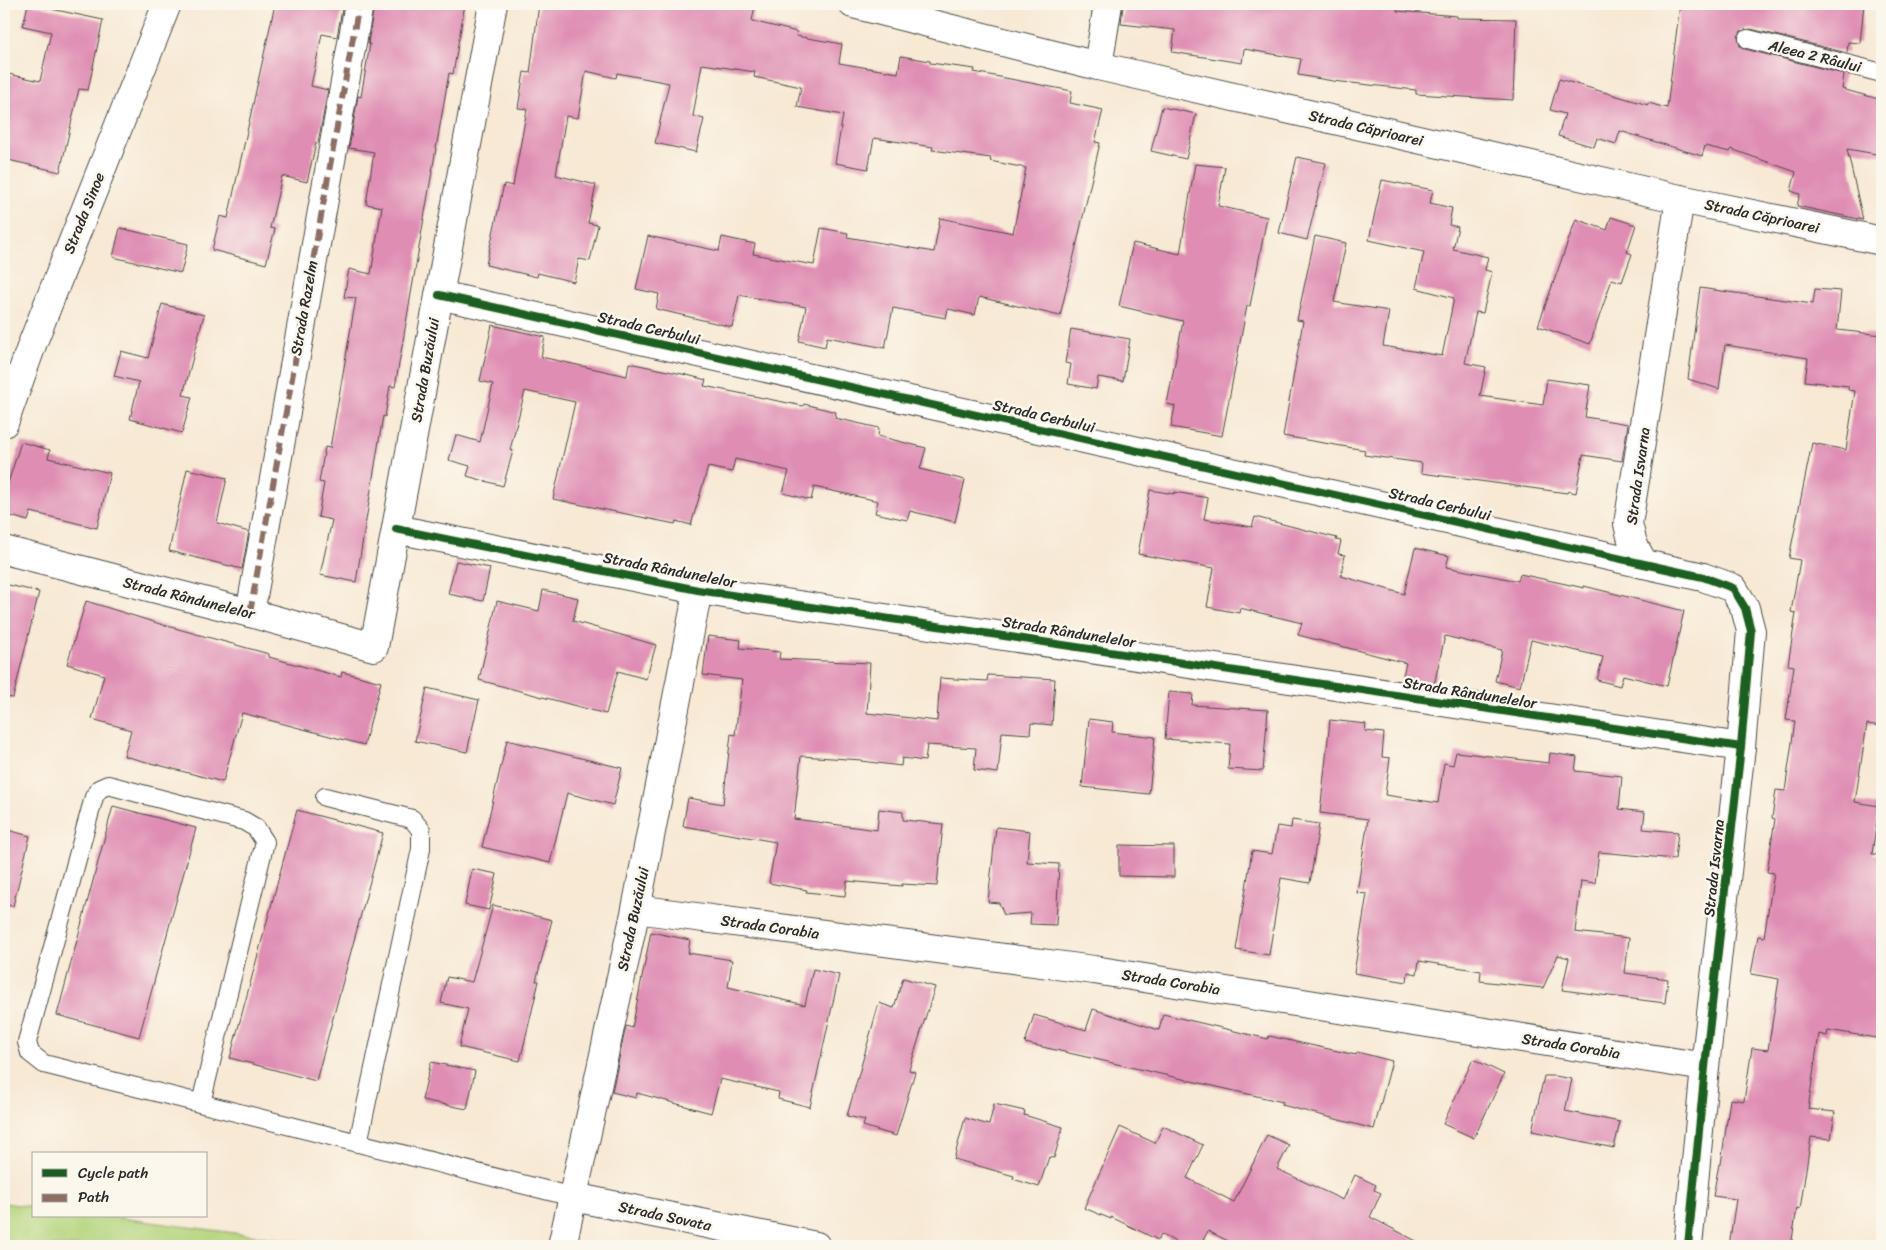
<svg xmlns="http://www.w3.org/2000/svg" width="1886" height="1250" viewBox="0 0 1886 1250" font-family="Sriracha,sans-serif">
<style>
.green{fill:#b4d47c;stroke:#708054}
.building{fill:#df8db3}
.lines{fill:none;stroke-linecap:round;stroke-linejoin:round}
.service-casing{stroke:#4a4844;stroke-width:20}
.minor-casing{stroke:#4a4844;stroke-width:30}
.tertiary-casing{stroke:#4a4844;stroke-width:30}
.service{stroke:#fff;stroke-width:18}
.minor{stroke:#fff;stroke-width:28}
.tertiary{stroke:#fff;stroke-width:28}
.quiet{stroke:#8d6e63;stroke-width:6;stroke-dasharray:12 6;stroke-linecap:butt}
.cycleway-casing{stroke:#fbf7ec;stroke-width:11}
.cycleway{stroke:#1b5e20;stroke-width:8}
.labels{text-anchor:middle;stroke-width:5;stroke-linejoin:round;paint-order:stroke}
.street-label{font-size:15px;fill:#2b2b2b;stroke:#fbf7ec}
</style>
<rect width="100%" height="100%" fill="#fbf7ec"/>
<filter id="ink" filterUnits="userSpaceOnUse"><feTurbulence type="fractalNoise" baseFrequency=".02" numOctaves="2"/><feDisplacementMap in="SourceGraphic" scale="10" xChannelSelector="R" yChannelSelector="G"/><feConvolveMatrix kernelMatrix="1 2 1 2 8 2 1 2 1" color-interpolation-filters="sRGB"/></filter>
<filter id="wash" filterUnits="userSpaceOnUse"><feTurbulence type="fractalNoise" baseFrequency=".0096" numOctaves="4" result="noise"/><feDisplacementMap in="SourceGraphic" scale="20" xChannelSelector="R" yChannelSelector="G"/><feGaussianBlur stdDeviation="1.12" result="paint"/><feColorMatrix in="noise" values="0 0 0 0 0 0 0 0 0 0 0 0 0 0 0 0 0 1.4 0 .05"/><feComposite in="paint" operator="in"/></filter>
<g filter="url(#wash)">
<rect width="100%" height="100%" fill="#f7e9d4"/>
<path class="green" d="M4 1203 34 1207V1216H105L334 1246H4Z"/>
<g id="blocks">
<g class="building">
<path d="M28 4 103 20 88 90 79 89 60 172 4 159V73L40 81 51 32 23 26Z"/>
<path d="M275 4H343L337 37 322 34 311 86 328 90 318 143H316L307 182 282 176 270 228 275 229 266 264 212 250 220 216 228 218Z"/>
<path d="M374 4H465L453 74 449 73 395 387 390 386 385 417 383 416 356 582 320 575 332 520 318 517 324 483 319 482 325 447 330 448 356 298 344 297 349 269 371 274 382 207 366 204 374 152 349 148 358 96 361 97 370 44H368Z"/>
<path d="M539 4H739L755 6 752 21 797 32 796 36 842 44 839 63 898 73 901 56 930 61V63L975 69 974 72 1072 91 1070 103 1103 110 1095 142 1100 143 1060 316 979 297 975 315 948 309 946 318 893 308 885 348 827 337 825 347 799 341 806 307 739 295 732 327 656 309 659 294 636 289 648 236 719 251 722 237 755 244 753 254 814 265 821 228 848 233 847 237 934 252 940 218 1013 233 1026 168 990 161 991 158 932 150 933 147 874 138 868 169 835 163 843 115 797 107 801 87 754 77 755 72 702 64 693 116 704 119 696 152 655 143 669 83 617 73 616 78 586 71 578 118 566 116 556 175 596 185 588 223 598 225 590 261 579 259 574 282 538 273 537 277 486 265 504 184 513 186 527 109 518 108 524 72 530 73Z"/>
<path d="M1123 4H1397V11L1457 16V18L1516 19 1513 100 1416 94V90L1333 81 1298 75 1301 59 1244 49 1242 63 1172 52 1175 30 1121 24Z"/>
<path d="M1680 4H1864L1860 43 1848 42 1847 53 1751 29 1741 31 1738 37 1740 46 1745 49 1844 74 1842 89 1882 100V155L1847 149 1863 220 1797 206 1800 194 1791 191 1796 172 1731 149 1730 152 1705 146 1702 156 1620 131 1616 144 1597 138 1594 147 1558 136 1565 114 1550 110 1559 79 1648 105V103L1667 108Z"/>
<path d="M1162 107 1196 114 1186 159 1151 151Z"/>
<path d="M1297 157 1326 163 1307 240 1279 233Z"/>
<path d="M1195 164 1225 167 1218 206 1267 217 1250 306H1247L1222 436 1171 427 1175 406 1167 404 1183 321 1119 306 1133 243 1180 254Z"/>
<path d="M1382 180 1433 190 1430 203 1452 208 1449 225 1458 227 1453 249 1488 257 1485 270 1492 272 1483 313 1476 312 1465 363 1486 367 1480 396 1543 405 1547 379 1590 385 1585 417 1628 424 1622 461 1583 455 1576 493 1568 491 1567 493 1421 473 1422 463 1364 455 1365 450 1283 436 1303 321 1297 320 1315 236 1346 243 1334 302 1389 311 1383 346 1442 356 1454 298 1416 288 1424 252 1369 240Z"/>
<path d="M1611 217 1636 225 1627 252 1632 254 1622 282 1612 279 1590 344 1538 326 1576 219 1607 230Z"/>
<path d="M120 228 188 244 181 273 113 257Z"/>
<path d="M1700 288 1813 304 1815 289 1841 291 1837 330 1882 335V726L1867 724 1855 802 1879 806 1872 854 1882 855V1039L1828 1030 1827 1036 1819 1034 1808 1109 1835 1112 1831 1139 1811 1137 1800 1209 1797 1208 1791 1246H1729L1736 1199 1713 1196 1719 1164H1721L1730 1099 1744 1101 1752 1048 1768 1050 1779 979 1751 974 1758 936 1764 937 1774 873 1767 872 1775 819 1772 818 1776 790 1785 791 1795 721 1786 720 1794 666 1788 665 1796 613 1791 612 1800 560 1789 558 1812 443 1846 450 1855 391 1848 390V386L1805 381 1808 358 1725 345 1719 389 1688 379Z"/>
<path d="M162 304 204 315 183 395 192 397 182 433 130 419 139 382 114 376 121 351 148 358Z"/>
<path d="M492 325 545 337 541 357 627 376 629 363 687 375 706 380 704 386 803 406 804 404 836 412 835 418 879 428 878 436 926 448 920 469 965 480 955 522 910 511 907 520 875 513 878 501 814 487 811 500 783 493 789 471 735 459 732 472 708 467 691 525 676 521 675 524 553 499 575 402 525 391 510 450 513 451 503 486 467 476 470 466 449 460 456 435 480 442 493 384 480 381Z"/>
<path d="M1071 329 1130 339 1123 381 1098 377 1096 389 1068 384 1071 364 1065 363Z"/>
<path d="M21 442 50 450 48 458 110 473 97 528 31 512 28 521 4 514V496Z"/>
<path d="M187 469 227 478 217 523 249 532 242 569 169 551Z"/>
<path d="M1150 490 1174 494 1175 492 1208 498 1204 519 1252 527 1255 517 1337 538 1336 540 1341 541 1338 554 1345 555 1341 576 1404 594 1415 548 1449 556 1446 567 1518 581 1520 574 1584 588V586L1684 611 1667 686 1623 675 1620 686 1597 680 1603 657 1531 640 1520 687 1495 681 1502 650 1445 636 1434 685 1429 684 1402 679 1406 663 1298 635 1302 623 1240 608 1239 613 1207 607 1214 568 1138 554Z"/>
<path d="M456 561 490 568 483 601 448 594Z"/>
<path d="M4 584 39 592 13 698 4 697Z"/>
<path d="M543 590 578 598 573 621 656 645 646 679 618 671 606 714 479 680 497 601 539 611Z"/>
<path d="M86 601 160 624 269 654V657L341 677 342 672 381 682 364 745 242 713 223 782 124 756 131 730 92 719 104 675 67 664Z"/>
<path d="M708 636 741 640 740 648 780 652 779 659 870 663 867 713 937 721 940 678 987 681 988 675 1055 679 1052 725 1031 723 1030 734 1002 732 998 773 974 770 976 748 927 745 925 761 902 758 901 766 861 761 862 760 801 756 794 819 877 830 879 809 903 812V820L943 824 937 886 902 884V886L847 881 845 896 806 892 807 890 769 883 776 842 683 826 688 798 723 804 731 734 735 735 742 680 703 675Z"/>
<path d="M427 688 479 700 467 752 415 741Z"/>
<path d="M1169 692 1193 694 1192 705 1268 710 1263 771 1228 769 1230 744 1165 739Z"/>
<path d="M1089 719 1113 722 1112 732 1155 737 1149 794 1082 787Z"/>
<path d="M1330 720 1366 724 1365 731 1384 733 1382 757 1390 758 1385 795 1438 803 1444 763 1453 765 1456 752 1549 763 1550 753 1577 757 1575 771 1622 776 1619 809 1645 812 1643 829 1678 832 1675 859 1599 852 1595 883 1581 881 1575 932 1629 938 1625 973 1668 979 1665 1003 1562 990 1569 958 1558 955 1543 988 1480 981 1481 971 1419 961 1417 974 1408 972 1407 982 1354 973 1367 894 1357 893 1368 819 1320 813Z"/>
<path d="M507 740 622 768 613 805 567 793 550 863 482 847Z"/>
<path d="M113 806 196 828 139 1037 57 1015Z"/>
<path d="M297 810 383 833 316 1081 230 1058Z"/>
<path d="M1292 820 1319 824 1310 883 1281 878 1269 955 1236 950 1252 851 1272 854 1277 826 1291 828Z"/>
<path d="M996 827 1030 831 1027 862 1059 864 1056 925 1030 924 1031 913 1004 915 999 903 988 902Z"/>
<path d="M4 829 30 836 13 906 4 905Z"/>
<path d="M1119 845 1174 846V877L1119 876Z"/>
<path d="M472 869 497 874 489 910 465 905Z"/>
<path d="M493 905 552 920 536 981H539L520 1061 459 1047 468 1009 441 1003 447 977 472 982Z"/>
<path d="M651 932 690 940 688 953 732 960 728 987 805 1005 813 969 839 975 810 1107 778 1099 779 1092 720 1079 711 1113 637 1093 636 1098 612 1092 626 1026 632 1028Z"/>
<path d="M903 978 935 987 909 1070 915 1072 896 1136 863 1126 865 1120 847 1116 879 1003 894 1008Z"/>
<path d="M1093 1009 1159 1030 1163 1014 1268 1039 1269 1036 1356 1055 1357 1052 1392 1061 1374 1129 1282 1105 1283 1102 1025 1043 1034 1015 1086 1030Z"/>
<path d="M1473 1059 1504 1074 1474 1138 1443 1124Z"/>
<path d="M431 1062 475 1071 467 1109 422 1100Z"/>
<path d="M1544 1076H1555L1572 1079 1565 1111 1620 1122 1614 1148 1532 1131Z"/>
<path d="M994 1104 1025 1111 1024 1115 1063 1127 1054 1158 1049 1157 1039 1187 1013 1179 1014 1176 954 1159 965 1118 989 1125Z"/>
<path d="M1163 1126 1203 1145 1187 1178 1234 1202 1267 1135 1289 1145 1277 1169 1343 1200 1355 1175 1376 1185 1374 1190 1381 1193 1370 1217 1426 1246H1238L1208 1231 1200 1246H1183L1161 1234 1158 1240 1111 1217V1219L1084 1208 1120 1127 1155 1143Z"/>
</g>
</g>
</g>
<g filter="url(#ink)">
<use href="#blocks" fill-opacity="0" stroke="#4a4844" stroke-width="1"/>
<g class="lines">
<g class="service-casing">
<g id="service">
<path d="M1748 39 1882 73"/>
<path d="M325 797 412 819 421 830V849L358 1143"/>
<path d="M201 1103 265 842 256 828 244 821 108 785 99 789 94 797 27 1042 30 1053 44 1064 573 1197"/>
</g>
</g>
<g class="minor-casing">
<g id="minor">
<path d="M1098 66 1108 4"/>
<path d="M439 295 1644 564"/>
<path d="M4 423 33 342 167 4"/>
<path d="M396 529 698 590 1741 747"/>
<path d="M4 550 250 613 374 647 493 4"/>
<path d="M250 613 359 4"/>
<path d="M636 909 1094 970 1705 1067"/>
<path d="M573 1197 816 1246"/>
<path d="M562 1246 636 909 698 590"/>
</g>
</g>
<g class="tertiary-casing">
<g id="tertiary">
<path d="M853 4 1098 66 1680 199 1882 241"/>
<path d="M1680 199 1628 524 1633 544 1644 564 1703 577 1733 588 1745 608 1751 631 1741 747 1705 1067 1688 1246"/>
</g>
</g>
<use href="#service" class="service"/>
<use href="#minor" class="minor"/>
<use href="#tertiary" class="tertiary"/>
<path class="quiet" d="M250 613 359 4"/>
<g class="cycleway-casing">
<g id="cycleway">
<path d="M439 295 1644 564 1703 577 1733 588 1745 608 1751 631 1741 747 1705 1067 1688 1246"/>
<path d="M396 529 698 590 1741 747"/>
</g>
</g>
<use href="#cycleway" class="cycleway"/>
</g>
</g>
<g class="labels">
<g class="street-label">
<text transform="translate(1815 56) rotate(14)" y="5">Aleea 2 Râului</text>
<text transform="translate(1366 128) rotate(13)" y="5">Strada Căprioarei</text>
<text transform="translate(84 213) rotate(-68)" y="5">Strada Sinoe</text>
<text transform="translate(1762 216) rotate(12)" y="5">Strada Căprioarei</text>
<text transform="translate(304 308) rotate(-80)" y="5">Strada Razelm</text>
<text transform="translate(649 328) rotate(13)" y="5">Strada Cerbului</text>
<text transform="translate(425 370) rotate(-80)" y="5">Strada Buzăului</text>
<text transform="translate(1044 416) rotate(13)" y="5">Strada Cerbului</text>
<text transform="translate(1638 476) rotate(-82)" y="5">Strada Isvarna</text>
<text transform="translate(1440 504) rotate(13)" y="5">Strada Cerbului</text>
<text transform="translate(670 570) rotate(11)" y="5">Strada Rândunelelor</text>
<text transform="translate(189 598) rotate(14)" y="5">Strada Rândunelelor</text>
<text transform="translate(1069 632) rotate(9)" y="5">Strada Rândunelelor</text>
<text transform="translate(1470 693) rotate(9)" y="5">Strada Rândunelelor</text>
<text transform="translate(1714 868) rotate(-84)" y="5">Strada Isvarna</text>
<text transform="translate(633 919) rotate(-78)" y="5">Strada Buzăului</text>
<text transform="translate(770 927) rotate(8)" y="5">Strada Corabia</text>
<text transform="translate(1171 982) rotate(9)" y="5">Strada Corabia</text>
<text transform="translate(1571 1046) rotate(9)" y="5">Strada Corabia</text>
<text transform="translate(665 1216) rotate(12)" y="5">Strada Sovata</text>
</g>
</g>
<rect width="1886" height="1250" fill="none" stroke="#fbf7ec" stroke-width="20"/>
<rect x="32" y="1152" width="175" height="65" fill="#fbf7ec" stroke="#a8a59f"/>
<rect x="42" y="1169" width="25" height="8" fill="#1b5e20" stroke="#a8a59f"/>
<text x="78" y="1178" font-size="15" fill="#2b2b2b">Cycle path</text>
<rect x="42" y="1194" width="25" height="8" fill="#8d6e63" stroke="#a8a59f"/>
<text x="78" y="1202" font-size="15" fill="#2b2b2b">Path</text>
</svg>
